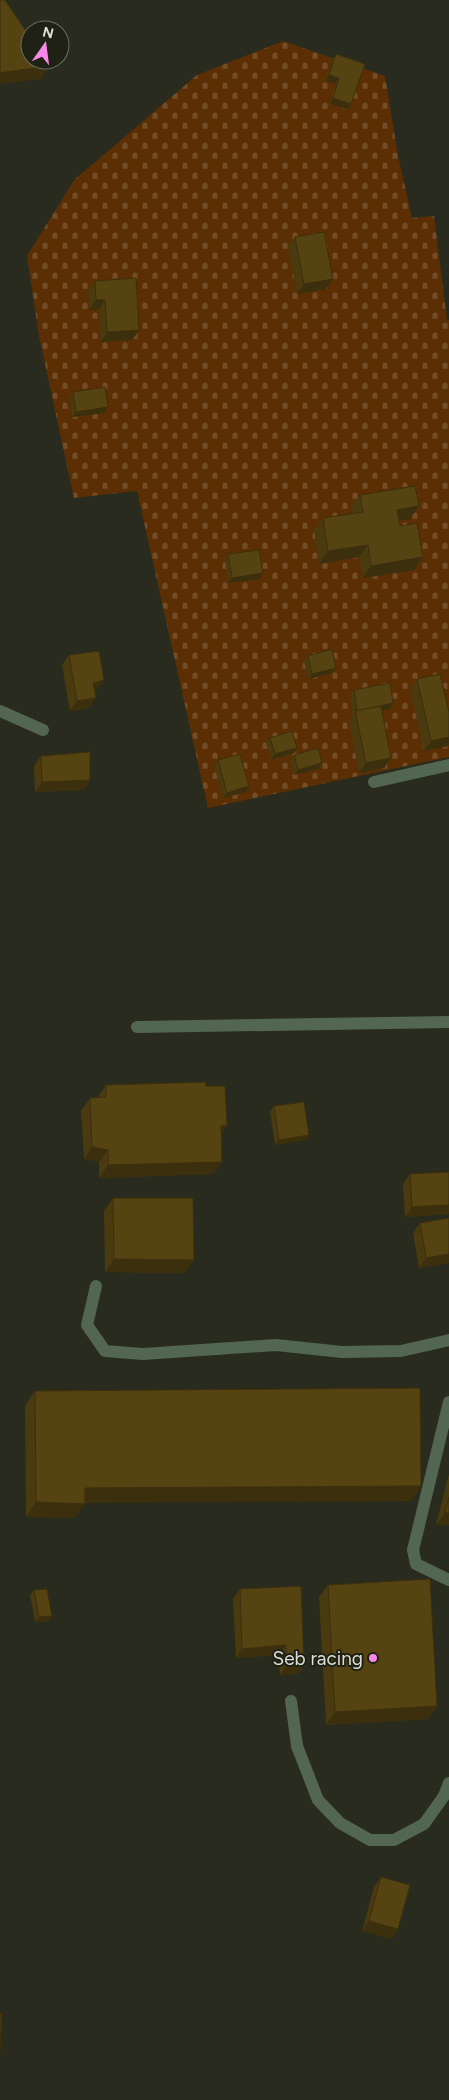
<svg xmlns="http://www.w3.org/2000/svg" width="449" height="2100" viewBox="0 0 449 2100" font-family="Figtree,sans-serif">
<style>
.cemetery{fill:url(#cemetery-stones)}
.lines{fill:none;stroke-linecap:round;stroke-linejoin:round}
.lane{stroke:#536652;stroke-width:12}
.street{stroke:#536652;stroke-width:12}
.wall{fill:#4a3a0f}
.shaded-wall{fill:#3c2f0d}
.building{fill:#564312;stroke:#3c2f0d}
.poi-dot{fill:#f888ea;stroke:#1f2114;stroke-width:2}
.labels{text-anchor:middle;stroke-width:4;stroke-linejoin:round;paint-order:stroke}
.poi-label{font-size:19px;fill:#ddded5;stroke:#1f2114;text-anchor:end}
</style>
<defs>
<pattern id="cemetery-stones" width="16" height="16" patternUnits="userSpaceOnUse" patternTransform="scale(1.25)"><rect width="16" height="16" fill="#5b2f03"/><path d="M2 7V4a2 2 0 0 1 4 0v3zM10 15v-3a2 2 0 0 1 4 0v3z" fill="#724d27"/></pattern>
</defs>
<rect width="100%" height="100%" fill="#282b1d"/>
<path class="cemetery" d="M283 41 385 76 398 156 412 218 434 216 447 320H449V757L208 808 137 491 74 498 39 336 27 256 74 180 197 75Z"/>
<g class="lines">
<g class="lane">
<path d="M0 711 43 730"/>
<path d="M413 1550 416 1564 449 1580"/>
<path d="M291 1701 297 1746 318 1800 340 1823 370 1840H394L424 1824 444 1796 449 1783"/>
</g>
<g class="street">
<path d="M374 782 449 765"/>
<path d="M137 1027 449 1022"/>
<path d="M96 1286 87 1325 105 1351 143 1354 276 1345 342 1352 401 1351 449 1340"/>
<path d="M413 1550 449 1402"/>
</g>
</g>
<g class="wall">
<path d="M336 54 348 109 330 104 336 84 325 81 332 60Z"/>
<path d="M295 237 326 289 297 294 288 247Z"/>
<path d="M95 281 139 330 132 340 101 342 99 310H89L88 291Z"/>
<path d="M73 392 108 407 104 413 72 417 69 397Z"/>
<path d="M360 495 410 519 399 520 400 526 423 557 414 570 363 578 359 557 319 564 314 530 323 518 352 513 351 507Z"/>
<path d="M228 554 259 579 228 583 225 559Z"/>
<path d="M69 655 97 690 94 691 89 708 70 711 62 665Z"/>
<path d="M308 656 332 673 309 679 304 661Z"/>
<path d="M417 679 449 712V744L448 746 424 751 410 689Z"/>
<path d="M354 690 393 703 390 709 382 710 391 758 384 768 359 773 349 721 353 714 350 696Z"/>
<path d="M270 738 297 748 293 753 271 760 266 743Z"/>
<path d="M294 755 318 769 294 775 290 760Z"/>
<path d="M41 756 90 780 83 790 35 792 34 766Z"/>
<path d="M218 760 246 792 223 798 214 765Z"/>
<path d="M106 1085 206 1086 227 1125 221 1133 222 1162 213 1174 99 1178V1162L84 1159 81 1111 90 1098H97Z"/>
<path d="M274 1106 309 1135 306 1140 275 1145 270 1112Z"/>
<path d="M449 1172V1214L405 1217 403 1184 410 1174Z"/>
<path d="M113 1198 185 1273 105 1272 104 1211Z"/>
<path d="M420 1223 449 1263 419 1268 413 1233Z"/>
<path d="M35 1391 421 1486 411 1501 85 1502 75 1518 26 1517 25 1405Z"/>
<path d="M449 1474V1525H436Z"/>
<path d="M328 1585 437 1706 428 1719 326 1725 319 1597Z"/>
<path d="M240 1589 304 1665 298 1674 280 1675 279 1655 236 1658 233 1599Z"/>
<path d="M34 1590 52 1616 48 1622H35L30 1595Z"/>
<path d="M381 1877 398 1929 392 1939 362 1931 374 1887Z"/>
</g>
<g class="shaded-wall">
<path d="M49 66 41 79 0 84V73Z"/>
<path d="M329 75 339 78 336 84 325 81Z"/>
<path d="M333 98 351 104 348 109 330 104Z"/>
<path d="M333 279 326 289 297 294 304 284Z"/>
<path d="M96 300H105L99 310H89Z"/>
<path d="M139 330 132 340 101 342 107 332Z"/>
<path d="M108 407 104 413 72 417 76 412Z"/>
<path d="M419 506 410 519 388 522 397 510Z"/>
<path d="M368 545 359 557 319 564 328 551Z"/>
<path d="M423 557 414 570 363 578 371 566Z"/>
<path d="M263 573 259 579 228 583 232 578Z"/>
<path d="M336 668 332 673 309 679 312 674Z"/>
<path d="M104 680 97 690 86 692 93 683Z"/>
<path d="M96 698 89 708 70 711 77 701Z"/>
<path d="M393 703 390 709 356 715 357 711Z"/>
<path d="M449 737V744L448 746 424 751 431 741Z"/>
<path d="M297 748 293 753 271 760 275 754Z"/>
<path d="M391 758 384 768 359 773 366 763Z"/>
<path d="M322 763 318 769 294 775 298 770Z"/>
<path d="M90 780 83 790 35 792 42 782Z"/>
<path d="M249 786 246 792 223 798 227 793Z"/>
<path d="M227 1125 218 1138 221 1126Z"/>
<path d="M309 1135 306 1140 275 1145 279 1140Z"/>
<path d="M92 1147 108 1150 99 1162 84 1159Z"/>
<path d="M222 1162 213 1174 99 1178 108 1165Z"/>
<path d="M449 1205V1214L405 1217 412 1207Z"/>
<path d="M449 1254V1263L419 1268 426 1258Z"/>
<path d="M114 1259 194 1260 185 1273 105 1272Z"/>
<path d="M421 1486 411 1501 75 1503 85 1488Z"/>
<path d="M36 1502 85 1504 75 1518 26 1517Z"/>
<path d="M445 1513H449V1525H436Z"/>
<path d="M52 1616 48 1622H35L39 1617Z"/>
<path d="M286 1645 279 1655 236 1658 242 1649Z"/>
<path d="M287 1665H304L298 1674 280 1675Z"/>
<path d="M437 1706 428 1719 326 1725 335 1712Z"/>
<path d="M369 1921 398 1929 392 1939 362 1931Z"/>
</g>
<g class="building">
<path d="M0 0H5L30 37V60H45L49 66 0 73Z"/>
<path d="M336 54 365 64 351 104 333 98 339 78 329 75Z"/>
<path d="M324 232 333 279 304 284 295 237Z"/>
<path d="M136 278 139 330 107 332 105 300H96L95 281Z"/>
<path d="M105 387 108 407 76 412 73 392Z"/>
<path d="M415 486 419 506 397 510 400 526 417 523 423 557 371 566 368 545 328 551 323 518 363 512 360 495Z"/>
<path d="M259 550 263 573 232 578 228 554Z"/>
<path d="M332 649 336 668 312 674 308 656Z"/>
<path d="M99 651 104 680 93 683 96 698 77 701 69 655Z"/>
<path d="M440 674 449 712V737L431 741 417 679Z"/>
<path d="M390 683 393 703 357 711 354 690Z"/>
<path d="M381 706 391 758 366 763 355 711Z"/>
<path d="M292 731 297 748 275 754 270 738Z"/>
<path d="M318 748 322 763 298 770 294 755Z"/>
<path d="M90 752V780L42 782 41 756Z"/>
<path d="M240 754 249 786 227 793 218 760Z"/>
<path d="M206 1082V1086H225L227 1125 221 1126 222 1162 108 1165V1150L92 1147 90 1098 106 1097V1085Z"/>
<path d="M304 1102 309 1135 279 1140 274 1106Z"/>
<path d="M449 1172V1205L412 1207 410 1174Z"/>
<path d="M113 1198H193L194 1260 114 1259Z"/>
<path d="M449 1218V1254L426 1258 420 1223Z"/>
<path d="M420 1388 421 1486 85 1488V1504L36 1502 35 1391Z"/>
<path d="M449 1497V1513H445Z"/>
<path d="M430 1579 437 1706 335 1712 328 1585Z"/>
<path d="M301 1586 304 1665H287L286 1645 242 1649 240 1589Z"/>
<path d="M47 1589 52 1616 39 1617 34 1590Z"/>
<path d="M381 1877 410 1885 398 1929 369 1921Z"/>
<path d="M0 2013H2L0 2053Z"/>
</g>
<circle class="poi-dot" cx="373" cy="1658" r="5"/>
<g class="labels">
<g class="poi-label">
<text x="363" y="1665">Seb racing</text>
</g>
</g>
<g transform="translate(45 45) rotate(14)"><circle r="24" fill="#1f2114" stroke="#6b6d61"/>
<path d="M0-4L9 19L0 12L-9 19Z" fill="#f888ea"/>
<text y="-8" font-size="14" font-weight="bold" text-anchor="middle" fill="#ddded5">N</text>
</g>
</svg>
